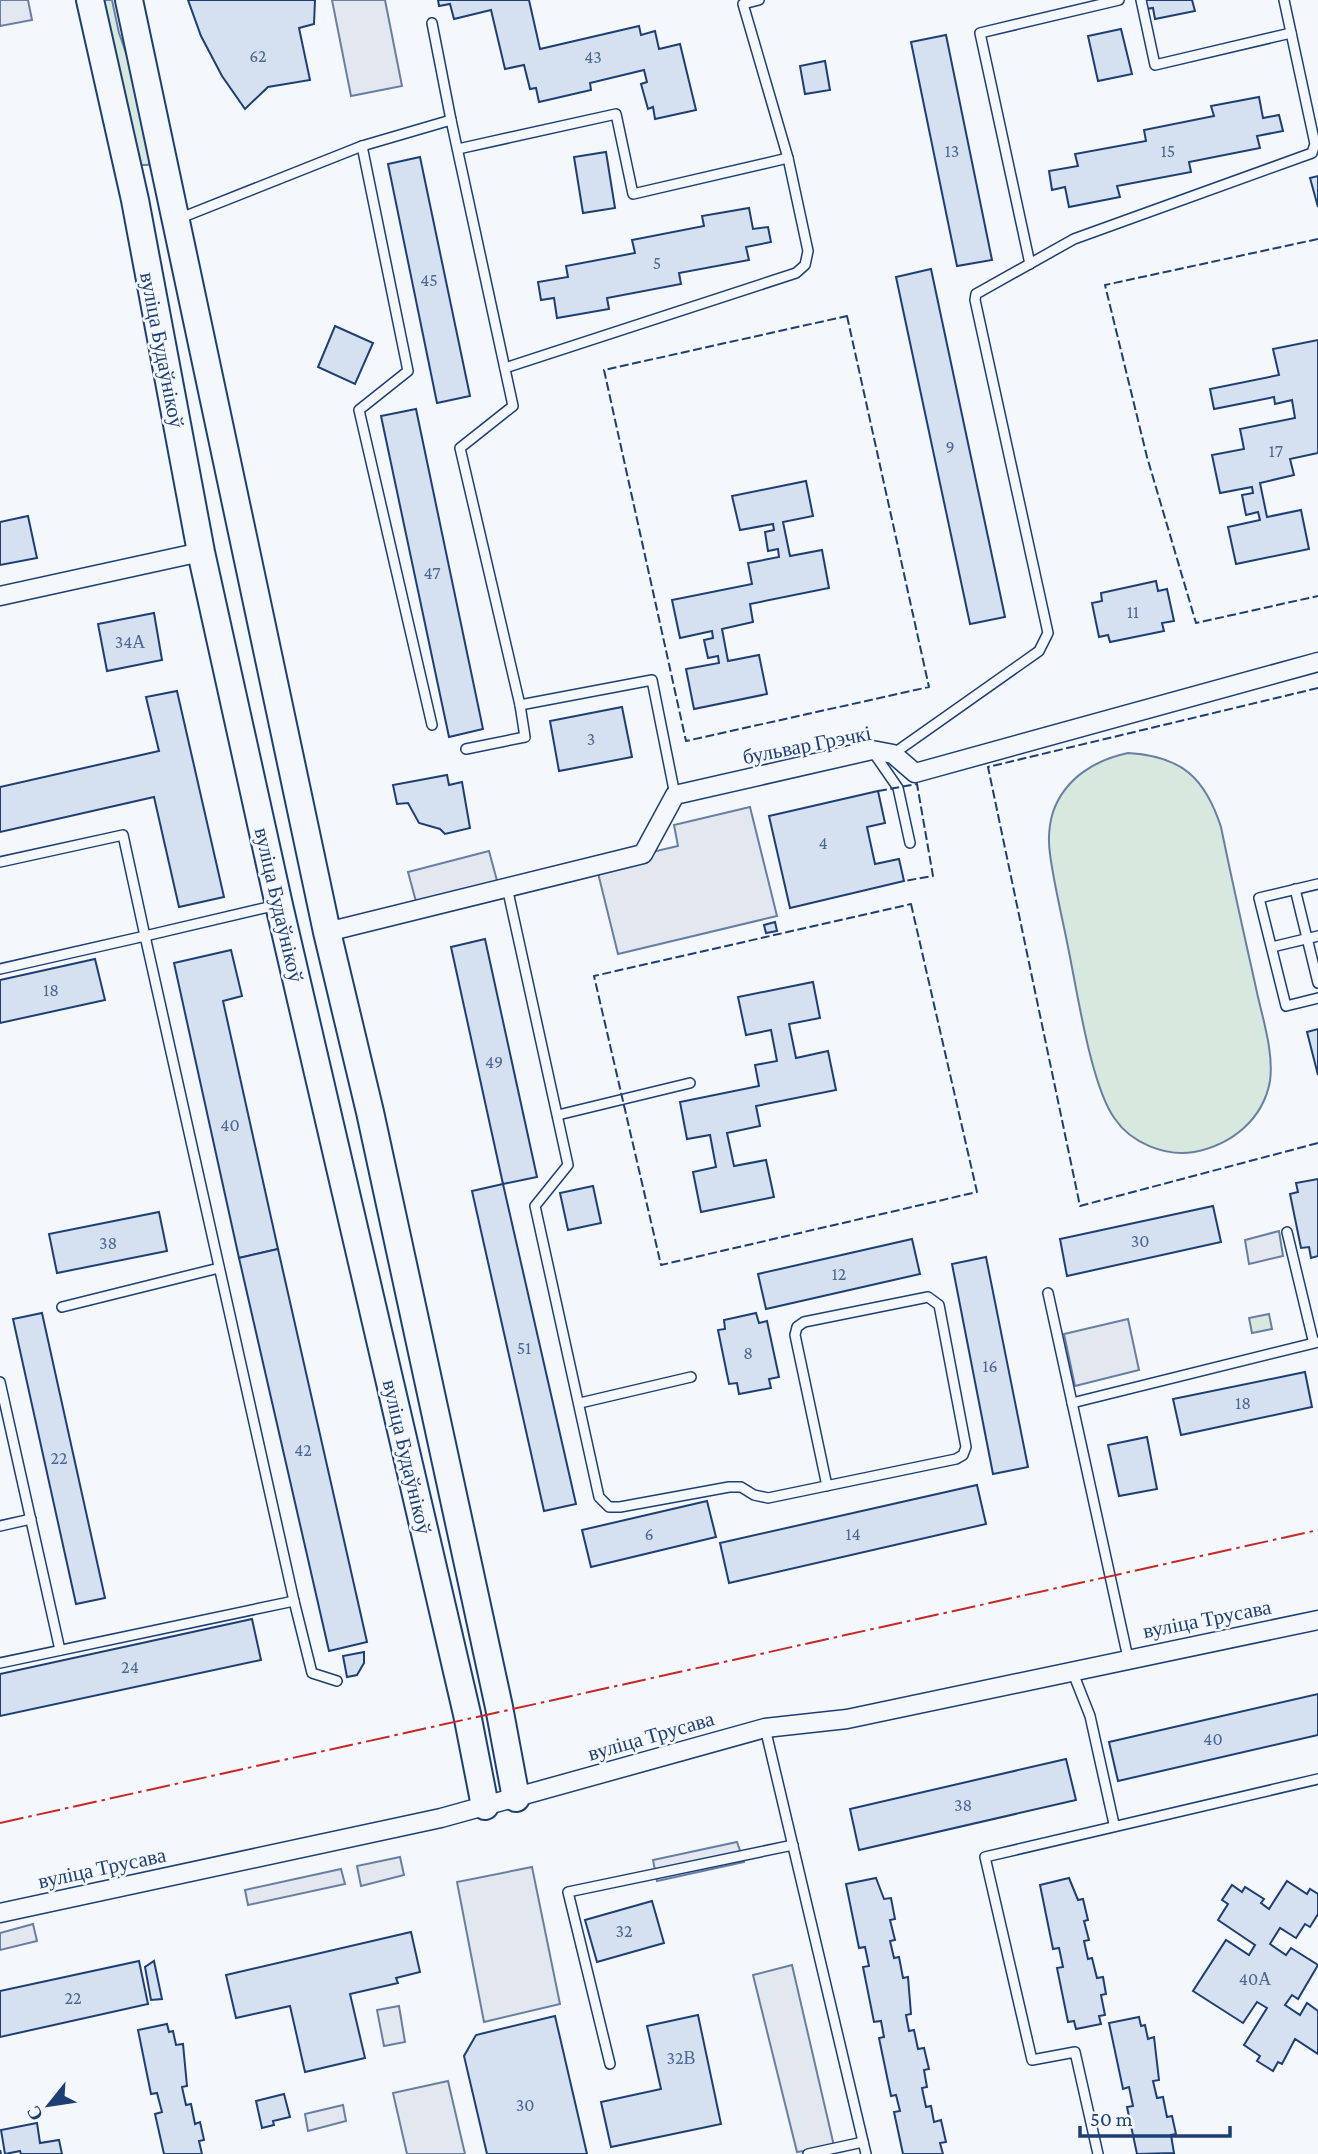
<svg xmlns="http://www.w3.org/2000/svg" width="1318" height="2154" viewBox="0 0 1318 2154" font-family="'Crimson Pro',serif">
<style>
.green{fill:#d7e8df;stroke:#687fa3;stroke-width:2}
.parking{fill:#e3e8f0;stroke:#687fa3;stroke-width:2}
.building{fill:#d5e0f0;stroke:#1d3f73;stroke-width:2}
.lines{fill:none;stroke-linecap:round;stroke-linejoin:round}
.lane-casing{stroke:#1d3f73;stroke-width:12}
.street-casing{stroke:#1d3f73;stroke-width:21}
.secondary-casing{stroke:#1d3f73;stroke-width:30}
.lane{stroke:#f4f7fb;stroke-width:9}
.street{stroke:#f4f7fb;stroke-width:18}
.secondary{stroke:#f4f7fb;stroke-width:26}
.fence{stroke:#1d3f73;stroke-width:2;stroke-dasharray:9 3.5;stroke-linecap:butt}
.power{stroke:#c62828;stroke-width:2;stroke-dasharray:24 5 3.5 5;stroke-linecap:butt}
.labels{text-anchor:middle;stroke-width:5;stroke-linejoin:round;paint-order:stroke}
.number-label{font-size:18px;fill:#4b6792}
.street-label{font-size:21px;fill:#1d3f73;stroke:#f4f7fb}
</style>
<rect width="100%" height="100%" fill="#f4f7fb"/>
<g class="green">
<path d="M102 0H112L119 33 131 67 151 160 148 165H140Z"/>
<path d="M1128 753C1182 756 1205 778 1221 827 1232 881 1244 934 1256 988 1262 1017 1274 1051 1270 1081 1263 1120 1231 1145 1194 1152 1166 1157 1131 1143 1115 1119 1091 1087 1077 990 1068 947 1062 916 1054 885 1050 854 1048 840 1049 825 1053 812 1065 778 1095 760 1128 753Z"/>
<path d="M1269 1314 1272 1329 1252 1333 1249 1318Z"/>
</g>
<g class="parking">
<path d="M0 0H28L32 20 0 26Z"/>
<path d="M332 0H385L402 86 351 96Z"/>
<path d="M750 807 777 916 618 954 596 865 678 846 674 825Z"/>
<path d="M489 851 499 888 418 909 408 872Z"/>
<path d="M1279 1231 1283 1256 1249 1264 1245 1240Z"/>
<path d="M1128 1319 1139 1370 1075 1386 1064 1334Z"/>
<path d="M737 1842 744 1862 657 1881 653 1860Z"/>
<path d="M400 1857 404 1875 361 1886 357 1866Z"/>
<path d="M532 1867 560 2004 484 2022 457 1882Z"/>
<path d="M341 1869 345 1884 248 1905 245 1890Z"/>
<path d="M33 1924 37 1941 0 1950V1933Z"/>
<path d="M792 1965 834 2146 797 2152 753 1975Z"/>
<path d="M399 2006 405 2042 384 2046 377 2010Z"/>
<path d="M448 2081 465 2154H407L393 2093Z"/>
<path d="M343 2105 346 2121 308 2131 305 2114Z"/>
</g>
<g class="building">
<path d="M188 0H315L314 24 299 28 310 80 268 87 245 109 222 76 201 36Z"/>
<path d="M438 0H529L540 49 639 26 641 35 655 31 659 49 680 44 696 110 655 119 653 107 648 109 641 84 647 82 644 70 590 83 591 90 539 102 536 88 530 89 524 65 505 69 491 10 454 19 450 4 439 6Z"/>
<path d="M1145 0H1192L1195 11 1155 19 1153 8 1146 9Z"/>
<path d="M1121 29 1132 74 1098 81 1088 36Z"/>
<path d="M946 35 992 260 957 266 911 42Z"/>
<path d="M825 61 830 90 805 94 800 66Z"/>
<path d="M1259 97 1263 118 1279 115 1283 131 1257 136 1260 148 1189 162 1191 172 1117 186 1120 197 1069 207 1065 187 1052 190 1049 171 1078 166 1075 154 1146 141 1144 130 1214 116 1211 106Z"/>
<path d="M606 152 615 208 583 213 574 157Z"/>
<path d="M420 157 470 396 437 403 388 164Z"/>
<path d="M1318 176V207L1310 178Z"/>
<path d="M749 208 753 229 768 227 771 242 746 247 749 260 679 273 681 284 607 298 609 309 557 318 554 298 541 300 538 282 568 277 566 266 635 253 632 240 704 226 702 216Z"/>
<path d="M931 269 1005 617 970 624 896 277Z"/>
<path d="M335 326 373 343 355 384 318 367Z"/>
<path d="M1318 340V453L1290 459 1294 475 1260 483 1267 517 1301 510 1309 549 1236 564 1228 527 1260 520 1258 512 1246 515 1242 495 1253 493 1252 487 1220 493 1212 455 1244 449 1240 429 1295 418 1292 400 1275 404 1274 397 1214 409 1210 389 1279 375 1273 349Z"/>
<path d="M416 409 483 729 449 737 381 416Z"/>
<path d="M806 481 813 516 783 522 790 556 822 550 829 588 750 604 753 622 722 629 728 661 759 655 767 694 694 709 686 669 719 663 718 656 708 658 704 640 713 638 712 631 680 638 672 600 752 584 748 563 779 557 778 549 768 551 765 532 774 530 773 524 740 530 732 496Z"/>
<path d="M28 516 37 558 0 565V522Z"/>
<path d="M1156 581 1158 591 1167 589 1174 621 1162 623 1164 631 1110 642 1108 635 1099 637 1092 603 1102 601 1101 593Z"/>
<path d="M154 613 162 660 107 671 98 624Z"/>
<path d="M177 691 224 897 179 907 154 797 0 832V787L159 751 146 697Z"/>
<path d="M622 707 632 757 559 771 550 721Z"/>
<path d="M447 775 449 785 462 782 470 828 445 834 440 829 419 823 408 803 397 804 393 785Z"/>
<path d="M878 791 885 823 867 827 875 864 899 859 904 881 790 908 769 816Z"/>
<path d="M775 922 777 931 766 933 764 925Z"/>
<path d="M485 939 537 1177 503 1184 451 947Z"/>
<path d="M231 950 242 996 223 1001 278 1249 239 1258 174 963Z"/>
<path d="M95 959 105 1000 0 1023V980Z"/>
<path d="M813 982 820 1018 789 1024 796 1058 828 1051 836 1090 756 1106 760 1126 727 1133 734 1166 766 1160 774 1197 701 1212 693 1172 716 1167 710 1135 687 1139 680 1102 759 1086 755 1065 777 1061 771 1030 746 1035 738 997Z"/>
<path d="M1318 1029V1075L1307 1032Z"/>
<path d="M1318 1179V1256L1311 1258 1309 1247 1301 1248 1290 1194 1298 1192 1296 1183Z"/>
<path d="M503 1184 576 1504 544 1511 472 1191Z"/>
<path d="M593 1186 601 1223 568 1230 560 1193Z"/>
<path d="M1213 1206 1221 1242 1067 1276 1060 1239Z"/>
<path d="M159 1212 167 1251 57 1273 49 1234Z"/>
<path d="M912 1239 920 1274 766 1309 758 1274Z"/>
<path d="M278 1249 367 1642 329 1651 239 1258Z"/>
<path d="M986 1257 1028 1467 993 1474 952 1264Z"/>
<path d="M42 1313 105 1598 76 1604 13 1319Z"/>
<path d="M756 1313 759 1323 767 1321 779 1377 769 1379 771 1388 739 1394 737 1383 729 1384 718 1330 725 1329 724 1320Z"/>
<path d="M1305 1372 1312 1407 1181 1435 1173 1399Z"/>
<path d="M1147 1437 1157 1489 1119 1496 1108 1445Z"/>
<path d="M977 1485 986 1524 729 1583 720 1543Z"/>
<path d="M707 1501 716 1537 591 1567 582 1530Z"/>
<path d="M252 1619 261 1660 0 1716V1674Z"/>
<path d="M364 1652V1663L357 1675 347 1677 343 1656Z"/>
<path d="M1318 1694V1735L1118 1781 1109 1742Z"/>
<path d="M1066 1759 1076 1800 859 1850 850 1809Z"/>
<path d="M876 1878 884 1899 891 1898 895 1919 890 1920 895 1940 890 1941 894 1958 899 1957 903 1978 908 1977 911 2014 906 2015 909 2031 914 2030 918 2049 924 2048 929 2069 924 2070 927 2087 922 2088 926 2107 931 2106 934 2122 941 2120 946 2142 940 2143 943 2154H903L894 2112 900 2111 896 2095 891 2096 879 2038 884 2037 881 2021 874 2022 863 1967 869 1966 865 1947 859 1948 846 1884Z"/>
<path d="M1069 1878 1078 1900 1083 1899 1088 1920 1084 1921 1089 1940 1084 1941 1088 1959 1092 1958 1097 1978 1103 1977 1106 1994 1101 1995 1105 2015 1099 2016 1101 2024 1076 2029 1074 2021 1068 2022 1057 1968 1063 1967 1059 1948 1053 1949 1040 1885Z"/>
<path d="M1287 1881 1307 1894 1310 1889 1318 1894V1914L1310 1927 1305 1924 1296 1938 1280 1928 1270 1944 1286 1955 1291 1948 1318 1965 1298 1999 1292 1995 1285 2005 1300 2015 1307 2003 1318 2011V2054L1295 2039 1282 2064 1278 2062 1273 2071 1257 2061 1260 2056 1244 2045 1267 2008 1257 2002 1243 2023 1193 1991 1226 1940 1249 1955 1255 1945 1218 1920 1228 1904 1222 1900 1232 1885 1242 1892 1245 1887 1264 1899 1261 1903 1269 1909Z"/>
<path d="M652 1901 664 1943 597 1962 585 1920Z"/>
<path d="M411 1932 420 1972 396 1978 398 1983 350 1994 365 2058 305 2072 290 2006 236 2018 226 1975Z"/>
<path d="M139 1961 148 2004 0 2037V1991Z"/>
<path d="M154 1961 162 1999 151 2000 145 1967Z"/>
<path d="M698 2015 721 2124 611 2147 601 2102 661 2089 647 2026Z"/>
<path d="M555 2016 587 2154H487L464 2056 476 2035Z"/>
<path d="M1139 2017 1141 2026 1145 2025 1148 2039 1154 2037 1159 2080 1153 2081 1157 2098 1163 2097 1167 2117 1172 2116 1176 2134 1171 2135 1174 2153 1137 2154 1127 2107 1133 2106 1129 2087 1123 2089 1109 2023Z"/>
<path d="M167 2024 169 2032 173 2031 176 2045 183 2044 187 2086 182 2087 186 2105 191 2104 195 2124 200 2122 204 2140 199 2141 202 2154H164L155 2114 162 2112 157 2093 151 2094 138 2030Z"/>
<path d="M284 2094 290 2117 273 2121 274 2125 262 2128 256 2101Z"/>
<path d="M37 2123 40 2143 59 2140 62 2154H21L20 2151 5 2154 1 2130Z"/>
</g>
<g class="lines">
<g class="lane-casing">
<g id="lane">
<path d="M1141 0 1155 65 1291 33"/>
<path d="M432 23 451 120"/>
<path d="M362 146 408 371 359 410 432 725"/>
<path d="M458 149 616 114 633 194 788 158"/>
<path d="M178 219 362 146 451 120 513 406 460 448 520 705 652 680 675 795"/>
<path d="M1030 264 980 33 1119 0"/>
<path d="M505 368 796 273 805 265 808 251 788 158 743 4 759 0"/>
<path d="M466 749 525 737 520 705"/>
<path d="M873 752 898 788 910 843"/>
<path d="M893 754 1039 651 1048 633 975 300 976 294 1074 239 1312 153 1315 144 1284 0"/>
<path d="M0 862 123 835 145 936 0 969"/>
<path d="M1318 884 1259 898 1286 1006 1318 998"/>
<path d="M507 887 568 1165 535 1206 599 1497 609 1507H620L729 1487H741L754 1495 768 1498 956 1459 963 1455 966 1447 939 1305 928 1297 804 1322 797 1327 795 1335 827 1486"/>
<path d="M1295 889 1318 983"/>
<path d="M1272 947 1318 936"/>
<path d="M558 1115 690 1083"/>
<path d="M1287 1232 1313 1340"/>
<path d="M1048 1293 1128 1658"/>
<path d="M62 1307 219 1268"/>
<path d="M0 1382 60 1650"/>
<path d="M580 1403 691 1377"/>
<path d="M1072 1403 1318 1342"/>
<path d="M0 1526 31 1519"/>
<path d="M294 1601 312 1673 337 1681"/>
<path d="M0 1663 294 1601 145 936 277 905"/>
<path d="M1073 1673 1090 1716 1114 1824"/>
<path d="M765 1728 866 2154"/>
<path d="M610 2064 568 1892 793 1845"/>
<path d="M808 2154 863 2142"/>
<path d="M1098 2154 1075 2052 1032 2060 985 1857 1318 1779"/>
</g>
</g>
<g class="street-casing">
<g id="street">
<path d="M0 596 201 552"/>
<path d="M327 932 643 854 675 795 872 750 893 754 915 773 1318 662"/>
<path d="M0 1913 441 1818 765 1728 847 1719 1318 1620"/>
</g>
</g>
<g class="secondary-casing">
<g id="secondary">
<path d="M90 0 135 200 201 552 279 905 467 1714 485 1806"/>
<path d="M129 0 327 932 370 1112 499 1707 516 1798"/>
</g>
</g>
<use href="#lane" class="lane"/>
<use href="#street" class="street"/>
<use href="#secondary" class="secondary"/>
<g class="fence">
<path d="M1318 239 1105 285 1147 457 1196 623 1318 596"/>
<path d="M847 316 929 687 686 741 604 370Z"/>
<path d="M1318 688 988 767 1080 1206 1318 1143"/>
<path d="M878 791 917 784 933 876 904 881"/>
<path d="M911 904 977 1192 661 1265 594 976Z"/>
<path d="M0 2150 1 2154"/>
</g>
<path class="power" d="M0 1823 1318 1530"/>
</g>
<g class="labels">
<g class="number-label">
<text x="258" y="62">62</text>
<text x="593" y="63">43</text>
<text x="952" y="157">13</text>
<text x="1168" y="157">15</text>
<text x="657" y="269">5</text>
<text x="429" y="286">45</text>
<text x="950" y="453">9</text>
<text x="1276" y="457">17</text>
<text x="432" y="579">47</text>
<text x="1133" y="618">11</text>
<text x="130" y="648">34А</text>
<text x="591" y="745">3</text>
<text x="823" y="849">4</text>
<text x="51" y="996">18</text>
<text x="494" y="1068">49</text>
<text x="230" y="1131">40</text>
<text x="1140" y="1247">30</text>
<text x="108" y="1249">38</text>
<text x="839" y="1280">12</text>
<text x="524" y="1354">51</text>
<text x="748" y="1359">8</text>
<text x="990" y="1372">16</text>
<text x="1243" y="1409">18</text>
<text x="303" y="1456">42</text>
<text x="59" y="1464">22</text>
<text x="649" y="1540">6</text>
<text x="853" y="1540">14</text>
<text x="130" y="1673">24</text>
<text x="1213" y="1745">40</text>
<text x="963" y="1811">38</text>
<text x="624" y="1937">32</text>
<text x="1255" y="1985">40А</text>
<text x="73" y="2004">22</text>
<text x="681" y="2064">32В</text>
<text x="525" y="2111">30</text>
</g>
<g class="street-label">
<text transform="translate(162 350) rotate(79)" y="7">вуліца Будаўнікоў</text>
<text transform="translate(807 745) rotate(-11)" y="7">бульвар Грэчкі</text>
<text transform="translate(279 905) rotate(77)" y="7">вуліца Будаўнікоў</text>
<text transform="translate(407 1457) rotate(77)" y="7">вуліца Будаўнікоў</text>
<text transform="translate(1207 1619) rotate(-11)" y="7">вуліца Трусава</text>
<text transform="translate(651 1736) rotate(-16)" y="7">вуліца Трусава</text>
<text transform="translate(102 1868) rotate(-12)" y="7">вуліца Трусава</text>
</g>
</g>
<g transform="translate(49 2105) rotate(240)" stroke="#f4f7fb" stroke-width="5" paint-order="stroke">
<path d="M0-5L12 26L0 18L-12 26Z" fill="#1d3f73"/>
<text y="-10" font-size="19" font-weight="bold" text-anchor="middle" fill="#1d3f73">С</text>
</g>
<path d="M1080 2126v10h150v-10" fill="none" stroke="#1d3f73" stroke-width="3.5"/>
<text x="1090" y="2126" font-size="21" fill="#1d3f73" stroke="#f4f7fb" stroke-width="5" paint-order="stroke">50 m</text>
</svg>
